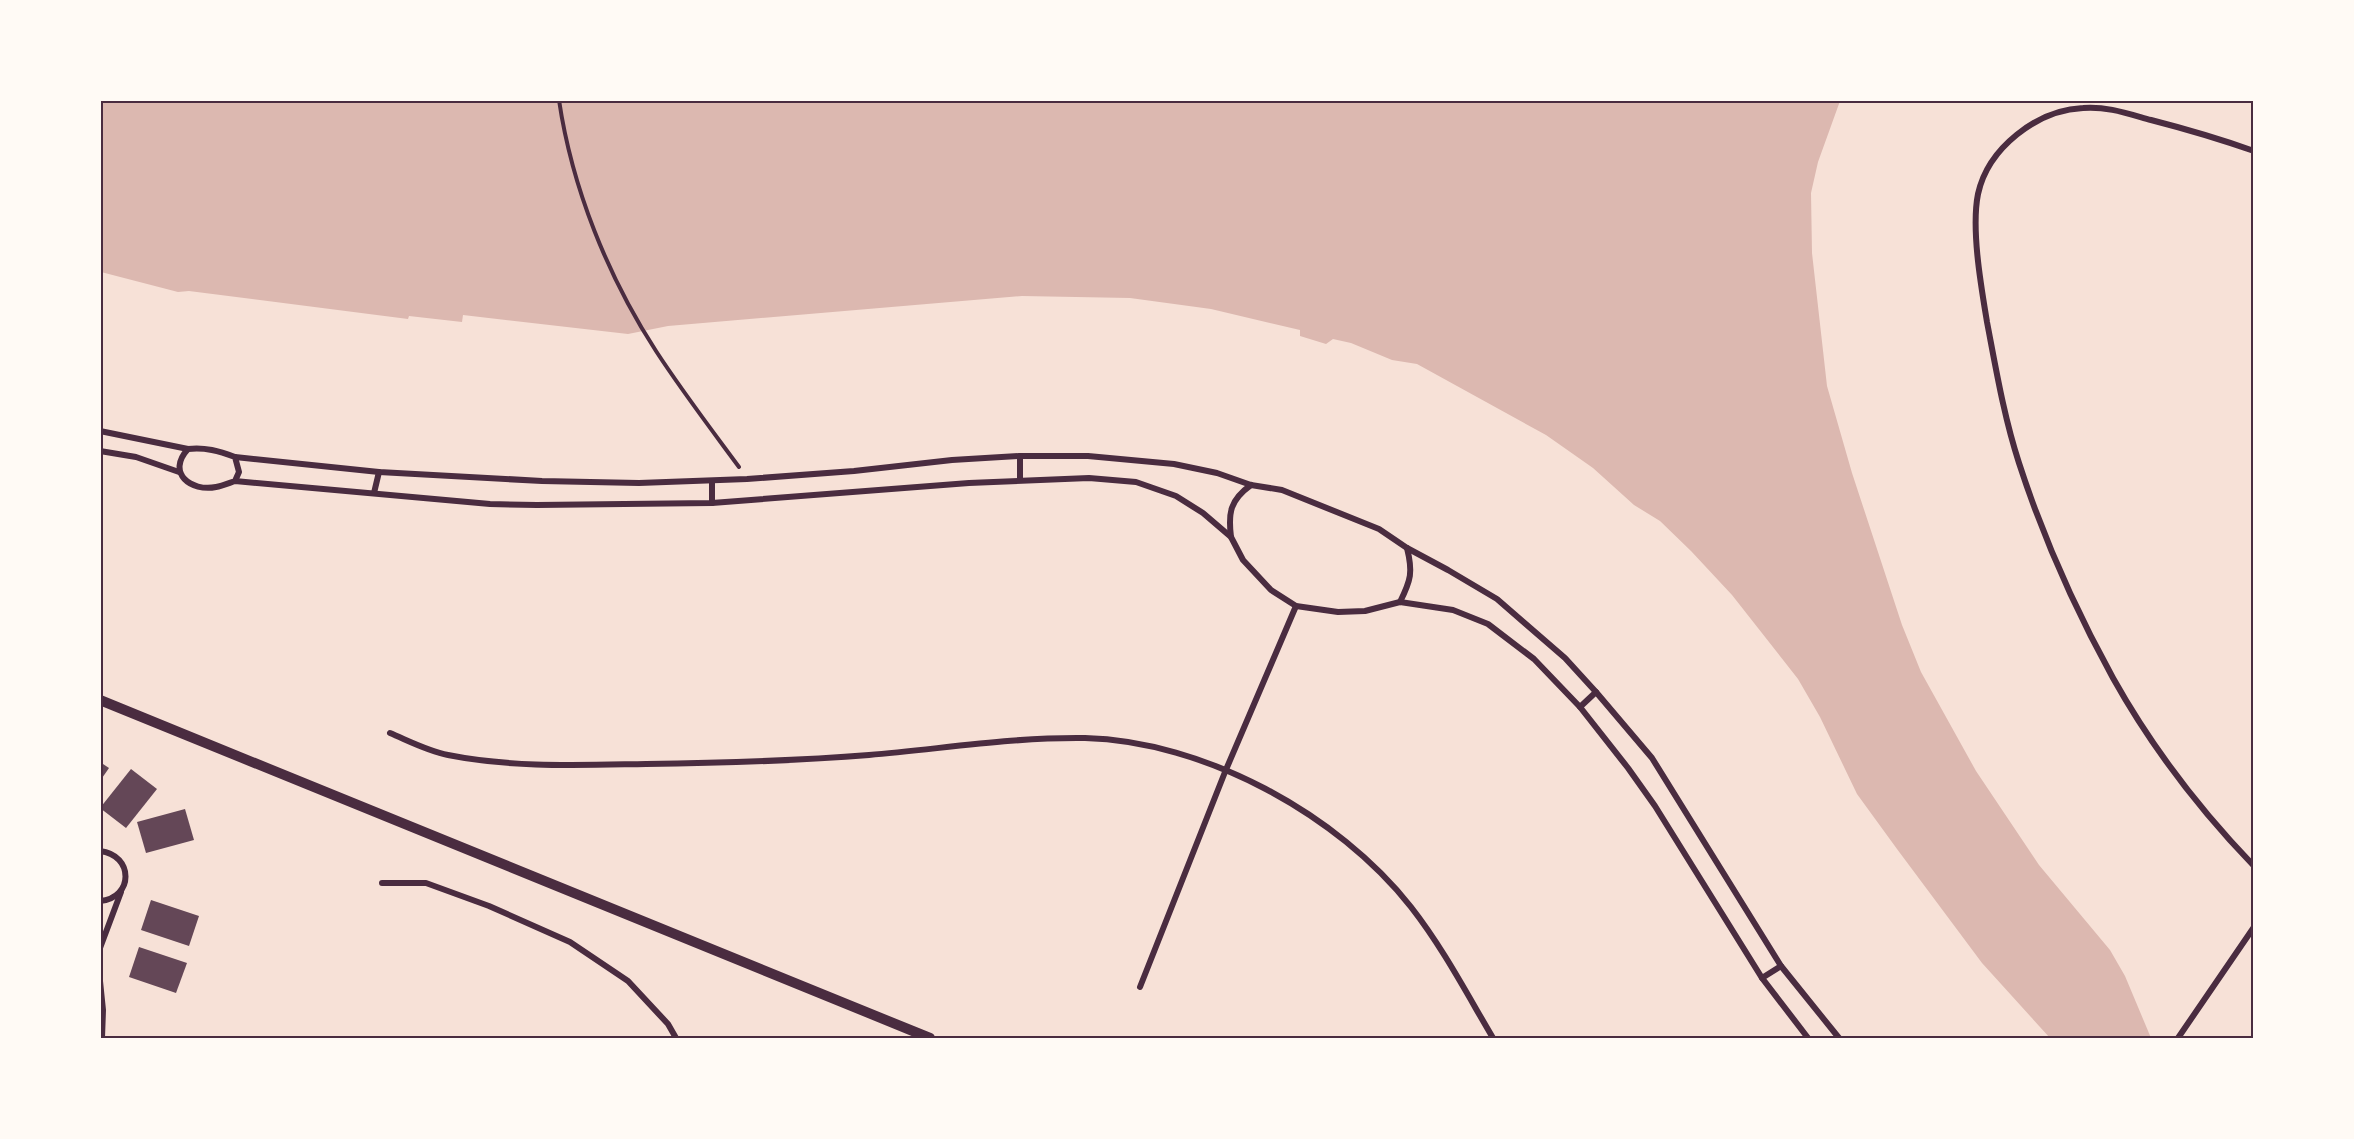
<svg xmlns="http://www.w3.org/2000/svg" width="2354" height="1139" viewBox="0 0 2354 1139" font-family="Karla,sans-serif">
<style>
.water{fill:#dcb8b0}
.building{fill:#644757}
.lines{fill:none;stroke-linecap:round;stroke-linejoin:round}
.path{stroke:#4a2c40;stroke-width:4}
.minor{stroke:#4a2c40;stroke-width:6}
.tertiary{stroke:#4a2c40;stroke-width:10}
.neatline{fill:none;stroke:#4a2c40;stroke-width:2}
</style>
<rect width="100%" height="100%" fill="#f7e1d7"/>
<path class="water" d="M100 101H1840L1818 162 1811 193 1812 253 1827 386 1852 473 1902 625 1921 672 1976 771 2039 865 2110 950 2125 976 2151 1038H2050L1982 963 1897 849 1857 794 1820 717 1798 679 1732 595 1691 551 1660 521 1634 505 1593 468 1546 435 1417 364 1392 360 1351 343 1333 339 1326 344 1300 336V330L1211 309 1130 298 1022 296 668 326 628 334 463 315 462 322 409 316 408 319 189 291 178 292 101 272Z"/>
<g class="building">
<path d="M100 762 109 768 100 781Z"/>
<path d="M131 769 157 789 126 828 100 808Z"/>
<path d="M185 809 194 840 146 853 137 822Z"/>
<path d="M151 900 199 916 189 946 141 930Z"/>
<path d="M139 947 187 963 176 993 129 977Z"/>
</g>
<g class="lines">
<path class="path" d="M559 100C572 188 608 277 656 351 682 391 711 429 739 467"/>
<g class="minor">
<path d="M2254 151C2220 139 2186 129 2151 120 2129 114 2107 106 2083 108 2037 110 1988 148 1978 194 1971 229 1981 286 1987 322 1996 369 2004 417 2019 463 2043 537 2075 609 2113 678 2151 746 2200 810 2254 866"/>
<path d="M100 431 188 449"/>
<path d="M100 451 136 457 179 472"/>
<path d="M235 457 379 472 542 481 639 483 747 479 854 471 952 460 1020 456H1088L1174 464 1217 473 1251 485 1282 490 1379 529 1407 548 1448 570 1497 599 1565 658 1596 692 1652 758 1781 966 1839 1038"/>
<path d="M1020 479V456"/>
<path d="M235 481 239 472 235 457C219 451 205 447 188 449 166 473 191 492 216 487 222 486 229 483 235 481L490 504 537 505 712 503 969 483 1089 478 1136 482 1176 496 1203 513 1231 537 1243 560 1271 590 1296 606 1338 612 1365 611 1400 602 1453 610 1488 624 1534 659 1580 707 1628 768 1655 806 1762 978 1808 1038"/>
<path d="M712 481V503"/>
<path d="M374 493 379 472"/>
<path d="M1231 537C1228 513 1230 500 1251 485"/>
<path d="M1400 602C1411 580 1413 572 1407 548"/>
<path d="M1580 707 1596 692"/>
<path d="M390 733C409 741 428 751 448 755 512 768 581 765 646 764 721 763 795 761 869 755 941 749 1012 737 1085 738 1204 741 1338 814 1411 907 1443 948 1467 994 1493 1038"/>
<path d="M100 851C134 855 134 898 100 901"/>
<path d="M382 883H426L489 906 570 942 628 981 668 1024 676 1038"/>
<path d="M100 948 121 892"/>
<path d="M1762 978 1781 966"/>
<path d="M100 981 103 1010 102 1038"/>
<path d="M1140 987 1225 772 1296 606"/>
<path d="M2178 1038 2254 927"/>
</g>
<path class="tertiary" d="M100 700 930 1038"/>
</g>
<rect width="2354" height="1139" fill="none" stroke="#fffaf5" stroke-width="204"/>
<rect x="102" y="102" width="2150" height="935" class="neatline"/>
</svg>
